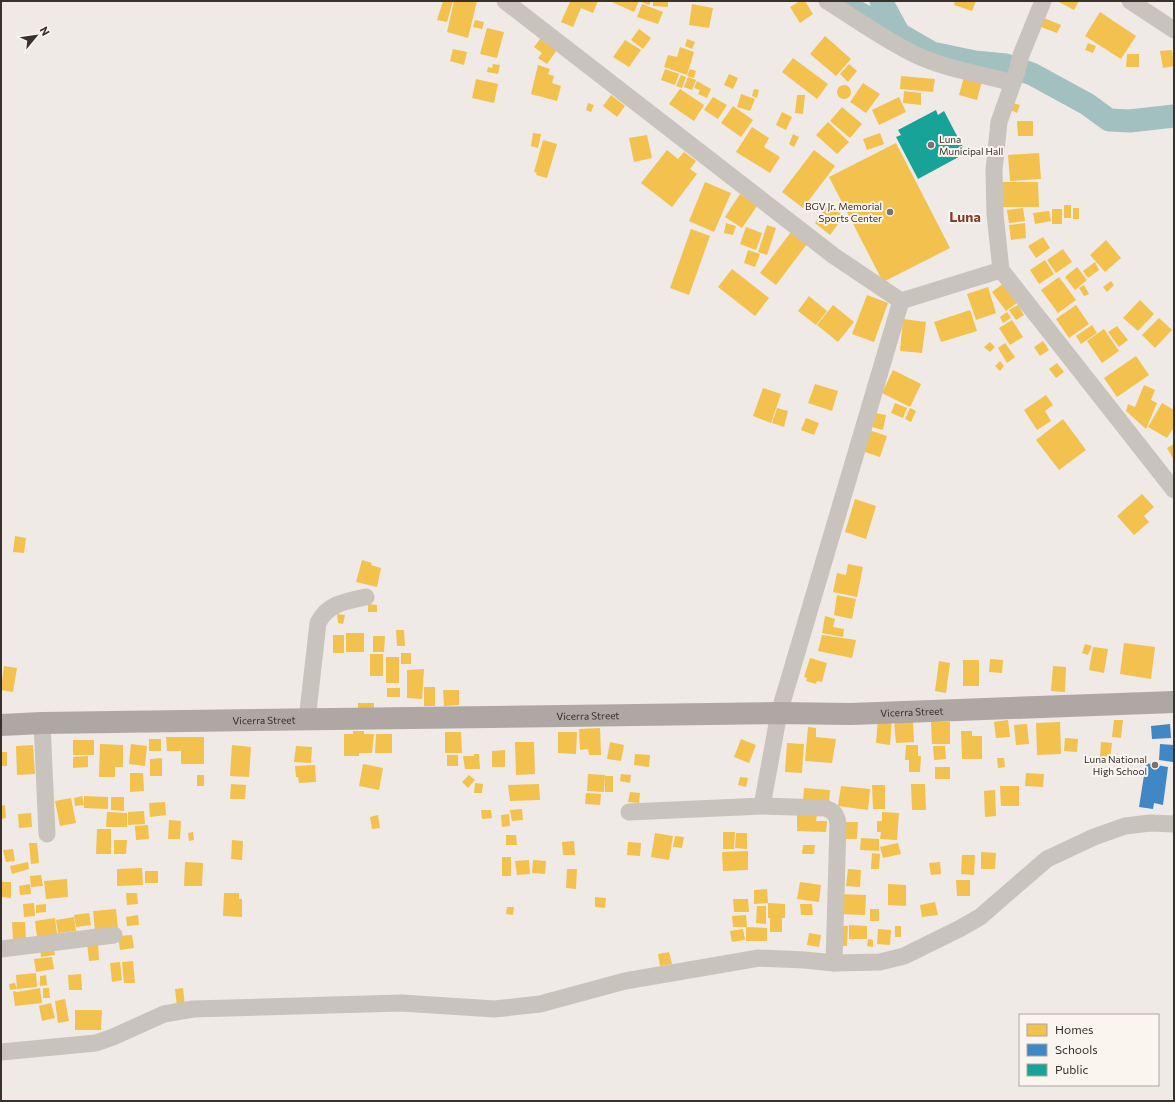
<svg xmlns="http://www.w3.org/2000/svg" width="1175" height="1102" viewBox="0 0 1175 1102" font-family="Commissioner,sans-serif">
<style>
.homes{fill:#f2c14e}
.schools{fill:#3f88c5}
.public{fill:#17a398}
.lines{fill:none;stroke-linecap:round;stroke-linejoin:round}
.river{stroke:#a3c0c0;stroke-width:23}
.minor{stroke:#c9c3be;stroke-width:17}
.major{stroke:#aea7a3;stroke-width:22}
.poi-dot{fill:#79716d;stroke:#faf5ee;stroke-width:1.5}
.labels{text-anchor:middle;stroke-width:4;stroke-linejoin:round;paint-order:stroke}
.poi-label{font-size:10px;fill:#3a302c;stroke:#faf5ee;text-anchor:end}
.street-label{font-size:10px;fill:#3a302c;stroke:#faf5ee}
.district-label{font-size:14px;font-weight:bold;fill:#853d28;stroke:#faf5ee}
</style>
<rect width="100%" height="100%" fill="#efeae6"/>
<g class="homes">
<path d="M443 1H453L447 22 437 20Z"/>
<path d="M454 1H477L468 38 447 32Z"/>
<path d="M567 1H598L593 13 581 8 573 27 561 22 570 2Z"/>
<path d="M612 1H651L649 5 639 1 634 12 612 2Z"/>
<path d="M653 1H668V7L653 6Z"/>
<path d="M800 1H805L813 14 800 23 790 7Z"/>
<path d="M955 1H976L972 11 954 5Z"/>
<path d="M1057 1H1079L1074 10Z"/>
<path d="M642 4 663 12 658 24 637 17Z"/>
<path d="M692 4 713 8 709 28 689 25Z"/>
<path d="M1100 12 1136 36 1121 59 1085 36Z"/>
<path d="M1044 18 1061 25 1057 33 1041 27Z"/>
<path d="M475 20 484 22 482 29 473 27Z"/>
<path d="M487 28 504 32 497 58 480 54Z"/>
<path d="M639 29 651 38 643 49 631 40Z"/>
<path d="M543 35 559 47 547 64 538 58 542 53 534 47Z"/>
<path d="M825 36 851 59 836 76 810 54Z"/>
<path d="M687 39 695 42 692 49 685 46Z"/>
<path d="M625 40 641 50 629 67 613 57Z"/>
<path d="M1088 43 1096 46 1093 53 1085 50Z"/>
<path d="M680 47 694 52 687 75 664 67 668 55 677 57Z"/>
<path d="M453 49 467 52 464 65 450 61Z"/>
<path d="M1172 50 1174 66 1163 68 1160 51Z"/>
<path d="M1127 54H1139V67H1126Z"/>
<path d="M793 58 828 84 817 99 782 72Z"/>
<path d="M493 64 500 65 498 74 487 72 488 67 492 68Z"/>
<path d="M849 64 857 71 848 82 840 74Z"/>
<path d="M538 65 550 69 548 74 554 76 552 83 561 86 557 101 531 94Z"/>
<path d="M665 69 679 74 675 85 661 80Z"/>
<path d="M690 69 696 71 694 78 687 76Z"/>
<path d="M729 74 738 78 733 89 724 85Z"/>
<path d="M681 75 686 77 682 88 676 86Z"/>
<path d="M901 76 935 79 933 92 900 89Z"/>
<path d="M688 77 696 80 692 90 684 87Z"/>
<path d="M964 77 982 81 977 100 959 95Z"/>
<path d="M476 79 498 84 494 103 472 98Z"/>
<path d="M697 81 711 89 707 98 698 94 700 90 694 88Z"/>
<path d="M863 83 880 94 866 113 850 102Z"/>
<circle cx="844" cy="92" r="7"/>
<path d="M680 89 704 105 694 121 669 104Z"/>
<path d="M754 89 759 90 757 98 752 96Z"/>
<path d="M904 91 921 93V105L903 103Z"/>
<path d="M741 94 755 99 750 111 737 107Z"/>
<path d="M611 95 625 106 617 117 603 106Z"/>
<path d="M797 95H805L803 114 795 113Z"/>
<path d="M713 97 727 105 718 119 704 110Z"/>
<path d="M899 97 906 112 879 125 872 110Z"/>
<path d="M588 103 594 105 591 112 586 110Z"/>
<path d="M1013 103 1020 105 1017 113 1011 110Z"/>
<path d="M733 106 753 120 741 137 721 123Z"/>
<path d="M842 107 862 124 850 138 830 121Z"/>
<path d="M782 112 792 117 786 130 776 125Z"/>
<path d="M1017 121H1033V136H1018Z"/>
<path d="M828 122 849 142 837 154 816 135Z"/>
<path d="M752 127 769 138 764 147 780 157 770 173 736 152Z"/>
<path d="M533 133 541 134 538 148 531 146Z"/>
<path d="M880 133 884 144 867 150 863 139Z"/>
<path d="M793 134 799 137 794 147 789 144Z"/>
<path d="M647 135 652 158 634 162 629 138Z"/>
<path d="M543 140 557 144 547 178 536 175 537 173 534 172Z"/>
<path d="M896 143 950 248 883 282 829 177Z"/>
<path d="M667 150 678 159 684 152 696 161 690 169 697 174 672 207 641 183Z"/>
<path d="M814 150 835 166 803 208 782 192Z"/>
<path d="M1039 153 1041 179 1010 181 1008 155Z"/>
<path d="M705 182 731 193 714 232 689 221Z"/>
<path d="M1002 182H1038L1039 207H1002Z"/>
<path d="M740 194 757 206 742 228 725 217Z"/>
<path d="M828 205 844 216 830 235 815 223Z"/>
<rect x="1064" y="205" width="7" height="13"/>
<path d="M1023 208 1025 221 1009 223 1007 210Z"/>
<rect x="1073" y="208" width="6" height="11"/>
<rect x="1052" y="209" width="10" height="15"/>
<path d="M1049 211 1051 221 1035 224 1033 213Z"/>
<path d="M726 223 736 226 733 235 724 233Z"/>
<path d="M1025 223 1026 238 1011 240 1009 225Z"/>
<path d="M767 225 776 228 767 255 758 252Z"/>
<path d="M746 227 762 233 756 250 740 244Z"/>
<path d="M691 229 710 236 689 295 670 288Z"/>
<path d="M791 232 807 244 776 285 760 273Z"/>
<path d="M1043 237 1050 248 1036 258 1028 246Z"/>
<path d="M1106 240 1121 258 1105 272 1090 255Z"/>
<path d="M1063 249 1072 262 1056 273 1047 260Z"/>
<path d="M748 250 760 254 755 267 744 263Z"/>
<path d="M1045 260 1054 274 1039 284 1030 270Z"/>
<path d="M1095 262 1099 270 1088 278 1083 271Z"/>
<path d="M1077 267 1087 280 1075 290 1065 277Z"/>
<path d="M732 269 769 298 755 316 718 287Z"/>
<path d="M1059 277 1076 300 1058 313 1041 290Z"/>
<path d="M1111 281 1114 285 1107 292 1103 287Z"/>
<path d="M1004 283 1018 302 1006 311 992 292Z"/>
<path d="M1084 285 1089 294 1084 296 1079 288Z"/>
<path d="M988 287 996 313 976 320 967 294Z"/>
<path d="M867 295 888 303 874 342 852 334Z"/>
<path d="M809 296 827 311 816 325 798 311Z"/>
<path d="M1140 300 1154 314 1138 331 1123 318Z"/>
<path d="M833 305 854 322 838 342 817 325Z"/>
<path d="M1018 305 1024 315 1016 320 1009 310Z"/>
<path d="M1076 305 1089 324 1069 338 1056 319Z"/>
<path d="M970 310 977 331 941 342 934 322Z"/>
<path d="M1007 312 1011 318 1003 323 1000 317Z"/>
<path d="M1159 318 1172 330 1155 348 1142 335Z"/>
<path d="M903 319 926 322 922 353 900 351Z"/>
<path d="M1012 320 1023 337 1010 345 999 328Z"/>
<path d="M1092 325 1097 333 1081 344 1076 336Z"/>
<path d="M1117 326 1128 340 1119 347 1108 332Z"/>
<path d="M1104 329 1119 351 1102 363 1087 341Z"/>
<path d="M1043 341 1049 350 1040 356 1034 347Z"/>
<path d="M990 342 995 347 990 352 984 347Z"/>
<path d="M1005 343 1015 357 1007 363 998 348Z"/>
<path d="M1136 356 1149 375 1117 397 1104 378Z"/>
<path d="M1000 361 1004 366 1000 371 995 366Z"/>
<path d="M1057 363 1064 372 1056 378 1049 369Z"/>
<path d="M893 370 921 384 910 407 882 393Z"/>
<path d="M815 384 838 391 832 411 808 403Z"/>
<path d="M1144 385 1155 390 1151 400 1157 403 1146 429 1126 411 1128 404 1135 407Z"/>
<path d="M763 388 781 394 771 423 753 416Z"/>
<path d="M1046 395 1053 405 1045 411 1051 421 1037 430 1024 410Z"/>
<path d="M895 403 907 408 903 418 891 413Z"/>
<path d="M1162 403 1174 410V427L1167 438 1148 427Z"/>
<path d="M777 408 788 411 784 427 772 423Z"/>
<path d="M910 408 916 411 911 422 905 419Z"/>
<path d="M875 413 886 415 883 430 872 427Z"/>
<path d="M806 418 819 423 814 435 801 430Z"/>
<path d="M1063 419 1086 450 1059 470 1036 440Z"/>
<path d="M869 430 887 436 880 457 862 451Z"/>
<path d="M1174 444V460L1167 448Z"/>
<path d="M1142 494 1154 507 1144 516 1149 522 1134 535 1117 516Z"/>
<path d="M855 499 876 506 866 539 845 532Z"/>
<path d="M15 536 26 538 24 553 13 552Z"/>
<path d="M362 560 372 563 371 565 381 568 377 587 356 582Z"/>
<path d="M848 564 863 567 857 597 833 592 837 573 846 575Z"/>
<path d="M837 595 856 599 852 619 834 615Z"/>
<path d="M368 604 377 605V612H368Z"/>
<path d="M337 614 345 615 343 624 338 623Z"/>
<path d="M825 616 835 619 833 627 844 629 843 637 822 633Z"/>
<path d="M396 630H404L405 646H397Z"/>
<rect x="346" y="633" width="18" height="19"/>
<rect x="333" y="635" width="11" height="18"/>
<path d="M822 635 856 640 852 658 818 651Z"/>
<path d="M373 636H385L384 652H373Z"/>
<path d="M1124 643 1155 647 1151 679 1120 674Z"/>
<path d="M1085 644 1092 646 1088 655 1082 653Z"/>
<path d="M1093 647 1108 649 1104 673 1089 670Z"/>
<rect x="401" y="653" width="10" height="11"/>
<rect x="370" y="654" width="13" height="22"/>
<rect x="386" y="657" width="13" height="26"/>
<path d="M810 658 827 663 822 682 817 681 816 684 806 681 807 678 804 677Z"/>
<path d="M990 659 1003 660 1002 673 989 672Z"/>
<rect x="963" y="660" width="16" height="26"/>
<path d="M939 661 950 663 946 693 935 691Z"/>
<path d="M4 666 17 668 13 692 1 690Z"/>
<path d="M1053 666 1066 667 1065 692 1051 691Z"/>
<path d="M424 669 422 699 407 698V670Z"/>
<rect x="424" y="687" width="11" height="19"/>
<rect x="387" y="688" width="13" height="9"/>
<path d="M443 690H459V705L444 706Z"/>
<rect x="358" y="703" width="16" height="10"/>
<path d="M878 717 892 718 890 745 876 743Z"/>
<path d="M913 720 914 742 896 743 894 721Z"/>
<path d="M1008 720 1010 737 996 738 994 722Z"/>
<path d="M1114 720H1123L1121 738 1112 737Z"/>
<path d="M931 722H950V744H932Z"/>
<path d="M1060 722 1061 754 1037 755 1036 723Z"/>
<path d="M1027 724 1029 744 1016 745 1014 725Z"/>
<path d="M808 727 816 728V737L836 739 832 763 805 761Z"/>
<path d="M600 728 601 755H589L588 749 580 750 579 729Z"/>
<path d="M353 731H364V734H374L372 753H359V756H344V734H353Z"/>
<path d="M961 731H972V736H982V759H962Z"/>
<path d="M445 732H461L462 753H445Z"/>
<path d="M558 732H577L576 754 558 753Z"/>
<path d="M376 734H392V753H375Z"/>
<path d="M166 737H204V764H181V751H167Z"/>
<path d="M1065 738 1078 739 1077 752 1064 751Z"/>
<rect x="149" y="739" width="12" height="12"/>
<path d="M741 739 756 745 749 763 734 757Z"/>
<rect x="73" y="740" width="21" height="15"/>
<path d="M515 742H534L535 774 516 775Z"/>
<path d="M610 742 624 745 621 761 607 759Z"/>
<path d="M1101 742 1112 743 1110 759 1100 758Z"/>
<path d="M787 743 804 744 802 773 785 772Z"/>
<path d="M100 744 123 745V767H115V777H99Z"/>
<path d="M131 744 147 746 145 766 129 764Z"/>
<path d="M33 745 35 774 17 775 16 746Z"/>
<path d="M232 745 251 747 249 777 230 776Z"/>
<path d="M906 745H918V756H921L920 772H909V760H905Z"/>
<path d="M296 746 312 747 311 763 294 762Z"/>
<path d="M933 746H945L946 759 934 760Z"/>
<path d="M505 750V767H492V751Z"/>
<rect x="1" y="752" width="6" height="14"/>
<path d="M474 754H479L480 769H465L463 756H474Z"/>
<path d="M635 754 650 755 649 767 634 765Z"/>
<rect x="447" y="755" width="11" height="11"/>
<path d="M88 756V767L73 768V757Z"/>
<path d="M162 758V776H150V759Z"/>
<path d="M997 758H1004L1005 767 998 768Z"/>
<path d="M363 764 383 768 379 790 359 786Z"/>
<path d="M315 765 316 782 299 783 298 777H296L295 766Z"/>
<rect x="935" y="767" width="15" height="12"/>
<path d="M130 773H143L144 791 130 792Z"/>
<path d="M1026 773 1044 774 1043 787 1025 786Z"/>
<path d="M588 774 605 775 604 792 587 791Z"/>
<path d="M621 774 631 775 630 783 620 781Z"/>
<rect x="197" y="775" width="7" height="11"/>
<path d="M469 775 475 780 468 788 462 782Z"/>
<rect x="605" y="776" width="8" height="16"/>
<path d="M740 777 748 778 746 787 738 785Z"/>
<path d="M475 783 483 784 482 793H474Z"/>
<path d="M231 784 246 785 245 799H230Z"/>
<path d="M539 784 540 800 510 801 508 785Z"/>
<path d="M911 784H925L926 810H912Z"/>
<path d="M872 785H885V809H873Z"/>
<path d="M841 786 870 789 868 810 838 806Z"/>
<path d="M1000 786H1019V806H1001Z"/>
<path d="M804 788 830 790 829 803 803 801Z"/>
<path d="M995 790 996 816 985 817 984 791Z"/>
<path d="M630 792 640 793 639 803 628 802Z"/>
<path d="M586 793 601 794 600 805 585 804Z"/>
<path d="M82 796 84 805 75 806 74 798Z"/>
<path d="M84 796 108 797V809L84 808Z"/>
<path d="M111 797H124V811L111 810Z"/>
<path d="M71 798 76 823 60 826 55 801Z"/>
<path d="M165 802 166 815 150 817 149 803Z"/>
<path d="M5 805 6 818 1 819V806Z"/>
<path d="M522 809 523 820 512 821 510 810Z"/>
<path d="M481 810H491L492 818 482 819Z"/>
<path d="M144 811 145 824 128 825V812Z"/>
<path d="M107 812 127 813V827H106Z"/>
<path d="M882 812 899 813 897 840 880 839 881 832H877V821H882Z"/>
<path d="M31 813 32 827 19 828 18 814Z"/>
<path d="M509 814 510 826 502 827 501 815Z"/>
<path d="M797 814 817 815 816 821H827L826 832 797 831Z"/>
<path d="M378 815 380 828 372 829 370 817Z"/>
<path d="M169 820 181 821 180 839H168Z"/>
<path d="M839 822H858L857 839H839Z"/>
<path d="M148 825 149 839 136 840 135 826Z"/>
<path d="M97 829H111V854H96Z"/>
<path d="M193 832 194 840 189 841 188 833Z"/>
<path d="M723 832H735L734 849H723Z"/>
<path d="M655 833 673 836 669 860 651 857Z"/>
<path d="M736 833H747V849L735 848Z"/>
<path d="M506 835H516L517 845H506Z"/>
<path d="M675 836 684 837 682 848 673 847Z"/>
<path d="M861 838 879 839V851L860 850Z"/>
<path d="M114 840H127L126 854H114Z"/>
<path d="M232 840 243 841 242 860 231 859Z"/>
<path d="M574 841 575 855H563L562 842Z"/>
<path d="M628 842 641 843 640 856 627 855Z"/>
<path d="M29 843H37L39 863 31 864Z"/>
<path d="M898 843 901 854 883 858 880 847Z"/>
<path d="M803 845H815L814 854H802Z"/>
<path d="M13 849 15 861 6 862 3 850Z"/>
<path d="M748 851V870L723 871 722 852Z"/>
<path d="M981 852 996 853 995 869H981Z"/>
<path d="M872 853 880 854 879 869H871Z"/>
<path d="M962 855H975L974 875 961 874Z"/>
<rect x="502" y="857" width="9" height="19"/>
<path d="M529 860 530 874 517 875 515 861Z"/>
<path d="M533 860 546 861 545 874 532 873Z"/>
<path d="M28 862 29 869 12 874 10 866Z"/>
<path d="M185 862 203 863 202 886H184Z"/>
<path d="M940 862 941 874 931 875 929 863Z"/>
<path d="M142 868 143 885 117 886V869Z"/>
<path d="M567 869H577L576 889 566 888Z"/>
<path d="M848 869 861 870 860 887 846 886Z"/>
<rect x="145" y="871" width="13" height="12"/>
<path d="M41 875 43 886 31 887 30 876Z"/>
<path d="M67 879 68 897 46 899 44 881Z"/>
<path d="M956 880H970V896H957Z"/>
<path d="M1 882H11V898L1 897Z"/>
<path d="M800 882 821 885 819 902 797 899Z"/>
<path d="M30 884 31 894 20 895 19 886Z"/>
<path d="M888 884 906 885V906L888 905Z"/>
<path d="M767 889 768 903 754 904V890Z"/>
<path d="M126 893H137L138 904 127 905Z"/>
<path d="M224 893H239V899H242V917L223 916Z"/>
<path d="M838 894 866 895 865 915 837 914Z"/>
<path d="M595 897 606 898 605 908 595 907Z"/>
<path d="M733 899H748L749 912H734Z"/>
<path d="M935 902 938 915 922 917 920 905Z"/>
<path d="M34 903 35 916 24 917 23 904Z"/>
<path d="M768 903 785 904V918H768Z"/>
<path d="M46 904V912L36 913V905Z"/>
<path d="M800 904H812L813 915H801Z"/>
<path d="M757 906H766V924L756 923Z"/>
<path d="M507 907H514L513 915 506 914Z"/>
<path d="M116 909 118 929 95 931 93 911Z"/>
<rect x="870" y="909" width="9" height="12"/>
<path d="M89 913 91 925 76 927 74 915Z"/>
<path d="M138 915 139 925 127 926 126 917Z"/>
<path d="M746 915 747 927H733L732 916Z"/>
<path d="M74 917 76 931 58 933 56 920Z"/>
<path d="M55 918 57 934 37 937 35 921Z"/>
<rect x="770" y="918" width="12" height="14"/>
<path d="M12 922H25L26 939 13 940Z"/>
<path d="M849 925 867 926V939H849Z"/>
<path d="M836 926H848L847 946H836Z"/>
<rect x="895" y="926" width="6" height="11"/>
<path d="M746 927 767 928V941H746Z"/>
<path d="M743 929 745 940 732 942 730 931Z"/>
<path d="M878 929 891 930 890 945 877 944Z"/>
<path d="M809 933 821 935 819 947 807 945Z"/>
<path d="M132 935 134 948 120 950 118 936Z"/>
<path d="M868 939 873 940V947L867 946Z"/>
<path d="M98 942 99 960 89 961 87 943Z"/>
<path d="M53 945 55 955 41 957 40 947Z"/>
<path d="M669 952 672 964 660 966 658 954Z"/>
<path d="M52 957 54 969 36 972 34 959Z"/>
<path d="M133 961 135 983H124L122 962Z"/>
<path d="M120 962 122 980 112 982 110 963Z"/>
<path d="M36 973 37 987 17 989 16 975Z"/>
<path d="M81 974 82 990H69L68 975Z"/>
<path d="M46 975 47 985 40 986V976Z"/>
<path d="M15 983 17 989 10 990 9 984Z"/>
<path d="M40 988 42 1003 15 1006 13 991 17 992Z"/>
<path d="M43 988H49L50 998H43Z"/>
<path d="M183 988 185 1006 177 1007 175 989Z"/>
<path d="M65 999 69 1021 58 1023 55 1001Z"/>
<path d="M51 1003 55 1018 42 1021 39 1006Z"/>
<path d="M75 1010H102L101 1030H75Z"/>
</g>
<g class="schools">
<path d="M1170 724 1171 738 1152 739 1151 726Z"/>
<path d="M1160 744 1174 745 1173 762 1159 760Z"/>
<path d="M1146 763 1168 767 1163 805 1154 803 1153 809 1139 807Z"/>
</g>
<path class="public" d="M936 110 938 115 944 111 966 153 918 179 896 137 901 135 898 130Z"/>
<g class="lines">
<g class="river">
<path d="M881 1 899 34"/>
<path d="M840 3 899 34 932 53 975 62 1006 65 1032 74 1087 104 1109 120 1130 121 1174 116"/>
</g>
<g class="minor">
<path d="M505 1 834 256 901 301 1001 270"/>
<path d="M827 1C856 19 885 40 916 55 946 69 981 74 1013 83"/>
<path d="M1043 1 1021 55 1016 74 999 122 994 170 995 214 1001 270 1174 490"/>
<path d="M1130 1 1174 30"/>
<path d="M307 720 318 623C327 604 346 601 366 597"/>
<path d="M42 723 47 834"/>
<path d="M762 806 779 713 901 301"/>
<path d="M629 812 762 806 825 808C834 811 837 815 838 824L834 963"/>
<path d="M1 949 114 935"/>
<path d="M1 1052 96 1043 113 1037 164 1014 193 1009 401 1003 495 1009 540 1004 625 981 759 958 805 960 834 963 880 962 904 956 959 929 980 917 1047 859 1094 837 1125 826 1150 823 1174 824"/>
</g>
<path class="major" id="s1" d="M1 725 42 723 779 713 851 714 1174 702"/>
</g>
<g class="poi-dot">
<circle cx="931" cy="145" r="4"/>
<circle cx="890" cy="212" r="4"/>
<circle cx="1155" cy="765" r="4"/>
</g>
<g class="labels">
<g class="poi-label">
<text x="939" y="143" text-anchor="start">Luna<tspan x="939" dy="12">Municipal Hall</tspan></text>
<text x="882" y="210">BGV Jr. Memorial<tspan x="882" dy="12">Sports Center</tspan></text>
<text x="1147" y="763">Luna National<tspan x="1147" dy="12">High School</tspan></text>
</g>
<g class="street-label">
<text dy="4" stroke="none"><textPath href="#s1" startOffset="911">Vicerra Street</textPath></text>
<text dy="4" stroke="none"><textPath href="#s1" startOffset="587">Vicerra Street</textPath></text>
<text dy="4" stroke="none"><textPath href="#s1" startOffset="263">Vicerra Street</textPath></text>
</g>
<g class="district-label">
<text x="965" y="222">Luna</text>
</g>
</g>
<rect width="1175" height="1102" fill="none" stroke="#3a302c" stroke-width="4"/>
<rect x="1019" y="1014" width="140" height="72" fill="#faf5ee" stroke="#ada6a0"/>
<rect x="1027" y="1024" width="20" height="12" fill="#f2c14e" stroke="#ada6a0"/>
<text x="1055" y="1034" font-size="12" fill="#3a302c">Homes</text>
<rect x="1027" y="1044" width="20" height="12" fill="#3f88c5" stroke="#ada6a0"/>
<text x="1055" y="1054" font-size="12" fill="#3a302c">Schools</text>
<rect x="1027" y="1064" width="20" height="12" fill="#17a398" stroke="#ada6a0"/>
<text x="1055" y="1074" font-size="12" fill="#3a302c">Public</text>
<g transform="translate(36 36) rotate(61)" stroke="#faf5ee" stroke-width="3" paint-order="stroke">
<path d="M0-3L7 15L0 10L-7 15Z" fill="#3a302c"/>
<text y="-6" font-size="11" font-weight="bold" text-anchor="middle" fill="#3a302c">N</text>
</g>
</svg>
